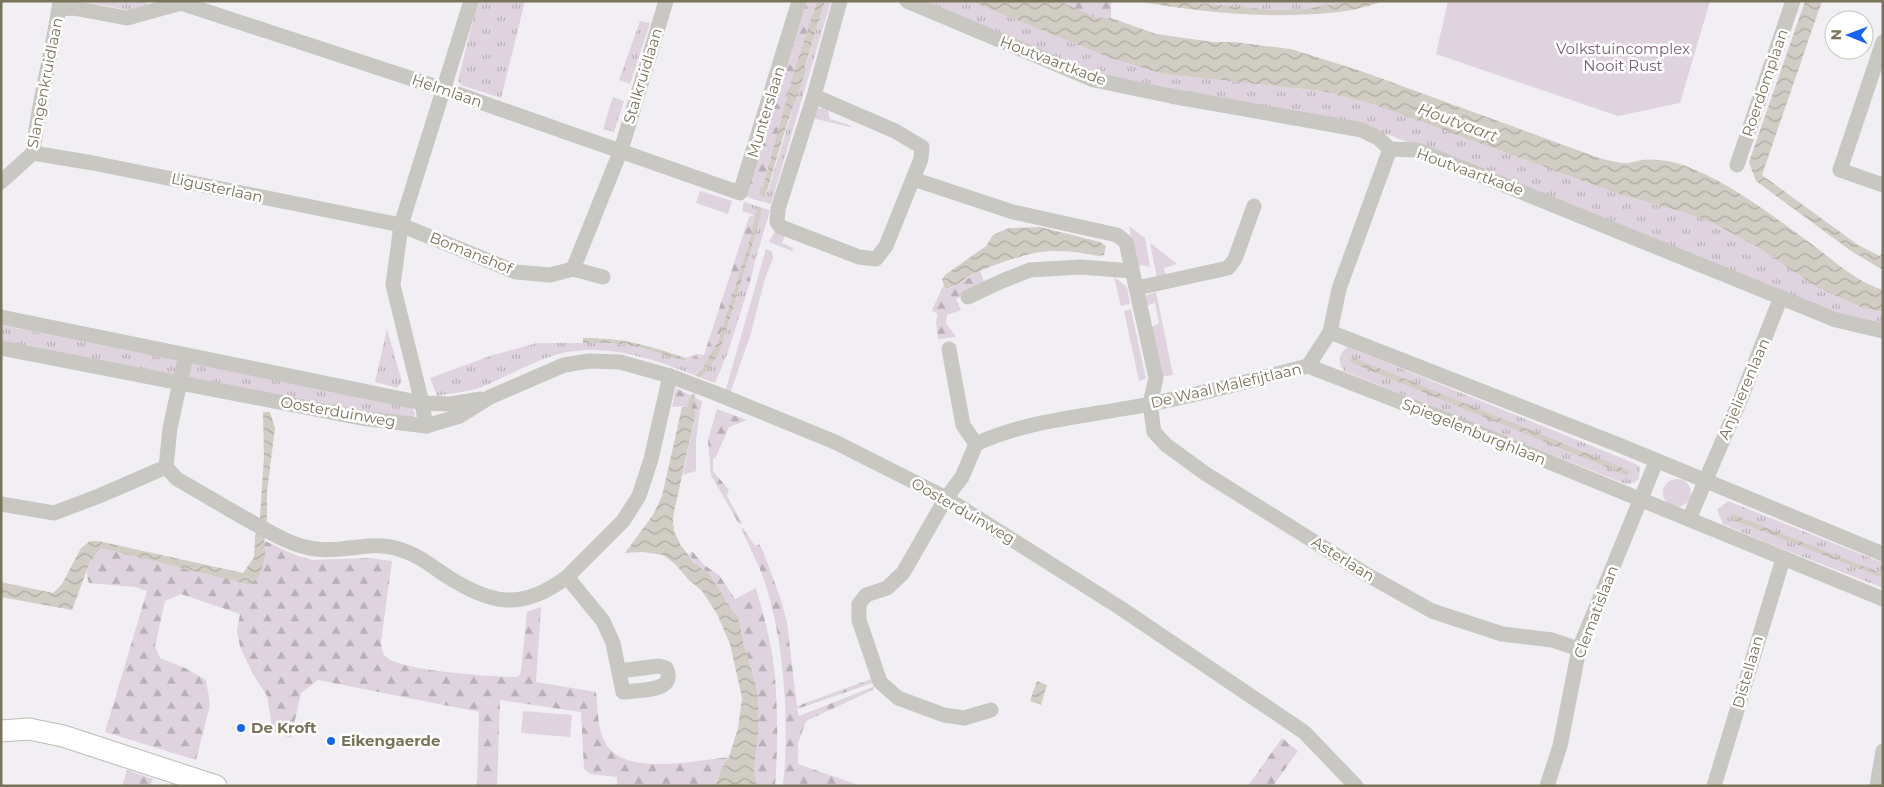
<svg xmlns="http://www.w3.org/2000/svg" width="1884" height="787" viewBox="0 0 1884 787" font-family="Montserrat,sans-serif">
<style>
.grass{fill:url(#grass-tufts)}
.forest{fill:url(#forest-firs)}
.garden{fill:#ded3de}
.water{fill:url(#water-waves)}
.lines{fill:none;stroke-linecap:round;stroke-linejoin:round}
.stream{stroke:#d1cdc4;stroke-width:4.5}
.secondary-casing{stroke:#bdbcb3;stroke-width:23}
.street{stroke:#c8c7c1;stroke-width:15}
.secondary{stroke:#fff;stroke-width:21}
.poi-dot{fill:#1365f0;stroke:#fff;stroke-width:2}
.labels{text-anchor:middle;stroke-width:5;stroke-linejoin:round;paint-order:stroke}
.park-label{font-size:15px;fill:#7a6075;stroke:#fff}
.street-label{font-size:15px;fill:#787359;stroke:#fff}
.poi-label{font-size:15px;font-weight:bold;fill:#787359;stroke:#fff;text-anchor:start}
.water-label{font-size:16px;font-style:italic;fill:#81755c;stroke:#fff}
</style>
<defs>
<pattern id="grass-tufts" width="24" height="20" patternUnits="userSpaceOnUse" patternTransform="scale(1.25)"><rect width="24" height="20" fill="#ded3de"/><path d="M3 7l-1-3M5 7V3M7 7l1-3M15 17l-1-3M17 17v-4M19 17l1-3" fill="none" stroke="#b9b0b7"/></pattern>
<pattern id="forest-firs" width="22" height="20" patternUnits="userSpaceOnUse" patternTransform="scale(1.25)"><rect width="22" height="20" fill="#ded3de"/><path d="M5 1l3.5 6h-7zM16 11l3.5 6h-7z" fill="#b9b0b7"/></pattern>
<pattern id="water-waves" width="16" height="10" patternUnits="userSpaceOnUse" patternTransform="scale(1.25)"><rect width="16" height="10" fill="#d1cdc4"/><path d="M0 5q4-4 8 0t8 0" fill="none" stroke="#aeaba2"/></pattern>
</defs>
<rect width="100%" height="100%" fill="#f1eff4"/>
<g class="grass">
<path d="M77 1H140L148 3 147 5 128 10Z"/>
<path d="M478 1H525L501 98 461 85 458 80Z"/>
<path d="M825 1H831L771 204 756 200 762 190 768 191Z"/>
<path d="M926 1H970L1110 58 1163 74 1322 91 1375 105 1621 195 1682 212 1713 223 1761 249 1816 287 1863 308 1883 312V327L1828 311 1392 136 1352 125 1111 84Z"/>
<path d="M1149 1H1352L1304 9 1272 10Z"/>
<path d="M640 21 650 23 630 84 619 80Z"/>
<path d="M613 97 624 101 614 132 603 129Z"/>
<path d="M744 202 770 210 755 261 747 262 755 236 754 215 742 211Z"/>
<path d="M742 279 750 282 728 352 715 383C668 365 619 343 567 352 538 358 510 375 482 387 468 392 451 393 437 396L430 378 490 356 537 343H610L638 347 685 361 686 358 697 354 691 362 695 374 703 367 709 369 720 351Z"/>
<path d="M1 325 412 408 415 413 414 418 407 422 1 342Z"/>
<path d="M387 329 402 382 397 388 375 382Z"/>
<path d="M1348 347 1636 464 1640 467 1639 478C1635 483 1629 485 1623 483L1344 371C1337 361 1338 354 1348 347Z"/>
<path d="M1728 501 1883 563V588L1772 545 1723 524 1717 510Z"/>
</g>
<g class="forest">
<path d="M807 1H817L795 69 762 190 756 200 744 196 759 140 794 42Z"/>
<path d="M1059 1H1111V18H1098Z"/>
<path d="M754 215V231L752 233 718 341 703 367 694 374 691 362 697 354 704 355 749 217Z"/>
<path d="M755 261 750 282 742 279 747 262Z"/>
<path d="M980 271 984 282 956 299 961 310 947 315 946 323 956 337 938 339 936 321 938 315 932 310 943 286 945 289 951 288Z"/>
<path d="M676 388 702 401 699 417 690 406 672 407Z"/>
<path d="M717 409 747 420 729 427 716 457 713 459V471L729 490 727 496 742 523 739 524 711 475 708 440Z"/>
<path d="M743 528 755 546 759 544 763 551 781 600 787 623 797 706 871 679 873 683 797 709 799 716 875 686 873 690 806 721 798 743V764L861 786H783C790 721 784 627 759 567 753 554 747 541 741 529Z"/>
<path d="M265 541 295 555 312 560 370 558 392 561 381 642C382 648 382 653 386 657 401 671 493 677 517 677L520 675 521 671 527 612 541 607 536 682 596 692C598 709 597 729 606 744 625 777 698 760 729 757L720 771 716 786H617V777L590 774 584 769 581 712 500 700 497 786H477L479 712 318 680 301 693 291 738 273 732 267 696 253 674 240 647 237 630 240 614 181 594 165 601 155 646 160 658 185 668 206 680 210 705 196 760 105 732 147 591 135 587 89 583C83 569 92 559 101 548L250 585 266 552 264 544Z"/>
<path d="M692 551 704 565 719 575 735 599 756 588C763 613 771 641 774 667 778 706 778 747 775 786H757L754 772 756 752 755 682 743 641 740 623 709 573 695 564 689 554Z"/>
<path d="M1282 738 1298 751 1273 786H1248Z"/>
<path d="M127 770 153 779 150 786H122Z"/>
</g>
<g class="garden">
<path d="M1448 1H1710L1680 103 1618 116 1436 54Z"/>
<path d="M822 108 828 110 830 119 852 126 850 127 812 118 814 110Z"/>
<path d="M700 191 732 201 728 214 696 203Z"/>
<path d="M1129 226 1145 238 1150 267 1141 265 1137 270Z"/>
<path d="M776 229 786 233 782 243 793 248 792 251 769 242Z"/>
<path d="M1150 243 1177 264 1164 268 1166 276 1157 278Z"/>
<path d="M766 249 772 251 773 258 764 282 751 333 730 394 725 392Z"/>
<path d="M1114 277 1127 287 1130 304 1121 306Z"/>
<path d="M1156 292 1173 375 1159 377 1150 328 1159 323 1155 303 1145 306 1144 296Z"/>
<path d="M1131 309 1146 379 1139 381 1124 311Z"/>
<path d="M696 412 699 417 696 440V471L683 475Z"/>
<circle cx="1677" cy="493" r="14"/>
<path d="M523 711 572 715 570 737 521 733Z"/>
</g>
<g class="water">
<path d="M817 1H825L805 66V73L785 130 767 191 762 190 795 68Z"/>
<path d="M970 1H1059L1098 18H1111L1156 34 1213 42H1234L1291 49 1361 71 1599 158C1608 160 1617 163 1626 163 1631 163 1636 161 1641 160 1658 158 1678 162 1693 169 1731 184 1773 216 1806 240 1830 257 1854 281 1883 290V312L1863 308 1816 287 1761 249 1713 223 1682 212 1621 195 1375 105 1322 91 1163 74 1110 58Z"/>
<path d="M1134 1H1176L1272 10 1304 9 1352 1H1383C1362 10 1339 12 1316 14 1253 18 1196 11 1134 1Z"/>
<path d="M1805 1H1822L1762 175 1858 245 1880 256 1883 251V270L1851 251 1756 181 1749 162Z"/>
<path d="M1040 227 1100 242 1106 246 1104 255C1096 257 1090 254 1082 253 1067 251 1049 250 1035 253 1016 257 990 266 972 275 963 279 955 288 945 289L942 280 945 275 986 246 993 235 1009 228Z"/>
<path d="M754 231 755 236 720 351 709 369 703 367 718 341 752 233Z"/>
<path d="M583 338C620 337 652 346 686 358L685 361 638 347 610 343H583Z"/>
<path d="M1354 358 1628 470 1629 473 1626 475 1352 363 1350 359Z"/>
<path d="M690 406 696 412 674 512 673 521 674 531 680 544 695 564 709 573 740 623 743 641 755 682 758 698V731L754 772 757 786H716L720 771 729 757 738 728 742 698 730 644 717 614 702 591 688 579 675 564 663 555 643 552 625 553 653 515 662 496 682 407Z"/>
<path d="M263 412H270L275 428 267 492V522L264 544 266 552 260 575 250 585 101 548 90 562 72 610 1 597V582L53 593 62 584 81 548 90 541H98L243 573 254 557 255 536 260 517 264 457Z"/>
<path d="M1732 514 1883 574V578L1731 519Z"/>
<path d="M1037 681 1047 685 1041 705 1030 701Z"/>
</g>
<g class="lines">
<g class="stream">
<path d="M762 190 763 195"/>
<path d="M754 231 759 210"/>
<path d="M699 375 706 368"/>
<path d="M690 406 693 396"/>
</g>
<g class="secondary-casing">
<path id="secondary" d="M1 731 29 729 63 736 216 786"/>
</g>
<g class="street">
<path d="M175 1 443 89 740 193 799 1"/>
<path d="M907 1 1094 80 1171 96 1362 130 1378 138 1390 149 1418 150 1836 320 1883 331"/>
<path d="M59 9 73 8 127 18 181 3"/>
<path d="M1883 42 1840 170 1883 185"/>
<path d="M814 96 895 131 922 147 921 159 886 246 876 259 859 257 781 227 777 222 778 209 814 96 840 1"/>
<path d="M33 153 93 163 401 225 516 272 550 275 573 269 603 277"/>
<path d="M1737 165 1793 1"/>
<path d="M913 179 1013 212 1117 235 1126 242 1156 378 1150 404 1154 432 1166 445 1206 474 1366 574 1432 611 1502 634 1552 640 1579 649"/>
<path d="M1 182 33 153C38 102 53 52 60 1"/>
<path d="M573 269 621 150 666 1"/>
<path d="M1137 288 1228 268 1235 259 1254 206"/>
<path d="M968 297 1002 281 1030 270 1081 267 1132 271"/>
<path d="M1 317 422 403 450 404 481 399"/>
<path d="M1330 332 1619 445 1883 554"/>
<path d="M1 348 361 418 426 426 460 416 490 397 564 365 589 361 620 362 670 376 715 393 835 442 946 498 1119 607 1304 732 1356 786"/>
<path d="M949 349 963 425 976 444"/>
<path d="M186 355 170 428 166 467 177 479C200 492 223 506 246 519 269 531 290 546 316 549 341 553 371 541 395 548 415 553 429 564 445 575 491 605 522 611 567 577"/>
<path d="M1308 366 1447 420 1883 599"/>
<path d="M426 426 422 403 393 285 401 225 471 1"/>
<path d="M1 504 54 513 99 496 166 467"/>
<path d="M1689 519 1741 398 1781 297"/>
<path d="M619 671 659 666 666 668C678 692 639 690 623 692L613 643 603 621 567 577 623 521 639 496 651 459 670 376"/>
<path d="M991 710 964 718 944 715 898 698 880 682 859 620V604L866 595 887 588 903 573 946 498 962 477 976 444C1030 419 1091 416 1150 404 1203 394 1256 379 1308 366L1330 332 1339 289 1390 149"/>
<path d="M1547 786 1560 746 1579 649 1656 462"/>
<path d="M1714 786 1783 559"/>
<path d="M1877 786 1883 751"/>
</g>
<use href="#secondary" class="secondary"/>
</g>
<g class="poi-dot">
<circle cx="241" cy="728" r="5"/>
<circle cx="331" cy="741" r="5"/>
</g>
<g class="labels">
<g class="park-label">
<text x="1623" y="54">Volkstuincomplex<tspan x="1623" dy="17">Nooit Rust</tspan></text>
</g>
<g class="street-label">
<text transform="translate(1053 61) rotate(21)" y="5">Houtvaartkade</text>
<text transform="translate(643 76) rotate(-73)" y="5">Stalkruidlaan</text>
<text transform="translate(45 83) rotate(-79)" y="5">Slangenkruidlaan</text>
<text transform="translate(1765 83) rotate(-71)" y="5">Roerdomplaan</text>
<text transform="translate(447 91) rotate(19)" y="5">Helmlaan</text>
<text transform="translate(766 112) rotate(-73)" y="5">Munterslaan</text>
<text transform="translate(1470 172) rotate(20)" y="5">Houtvaartkade</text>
<text transform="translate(217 188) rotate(12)" y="5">Ligusterlaan</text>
<text transform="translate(471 253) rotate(22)" y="5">Bomanshof</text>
<text transform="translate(1226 386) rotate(-13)" y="5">De Waal Malefijtlaan</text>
<text transform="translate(1744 389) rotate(-67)" y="5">Anjelierenlaan</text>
<text transform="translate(338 412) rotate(10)" y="5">Oosterduinweg</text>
<text transform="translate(1474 432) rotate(22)" y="5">Spiegelenburghlaan</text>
<text transform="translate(963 511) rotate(30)" y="5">Oosterduinweg</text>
<text transform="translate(1343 559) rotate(32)" y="5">Asterlaan</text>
<text transform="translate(1596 612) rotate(-69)" y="5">Clematislaan</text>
<text transform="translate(1748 672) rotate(-74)" y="5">Distellaan</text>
</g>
<g class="poi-label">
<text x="251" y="733">De Kroft</text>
<text x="341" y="746">Eikengaerde</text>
</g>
<g class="water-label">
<text transform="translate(1458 122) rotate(20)" y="6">Houtvaart</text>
</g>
</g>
<rect width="1884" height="787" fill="none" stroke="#787359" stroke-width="5"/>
<g transform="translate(1849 35) rotate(271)"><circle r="24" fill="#ffffff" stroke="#c9c7bd"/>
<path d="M0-4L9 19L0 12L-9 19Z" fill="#1365f0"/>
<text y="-8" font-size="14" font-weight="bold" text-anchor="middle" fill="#787359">N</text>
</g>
</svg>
